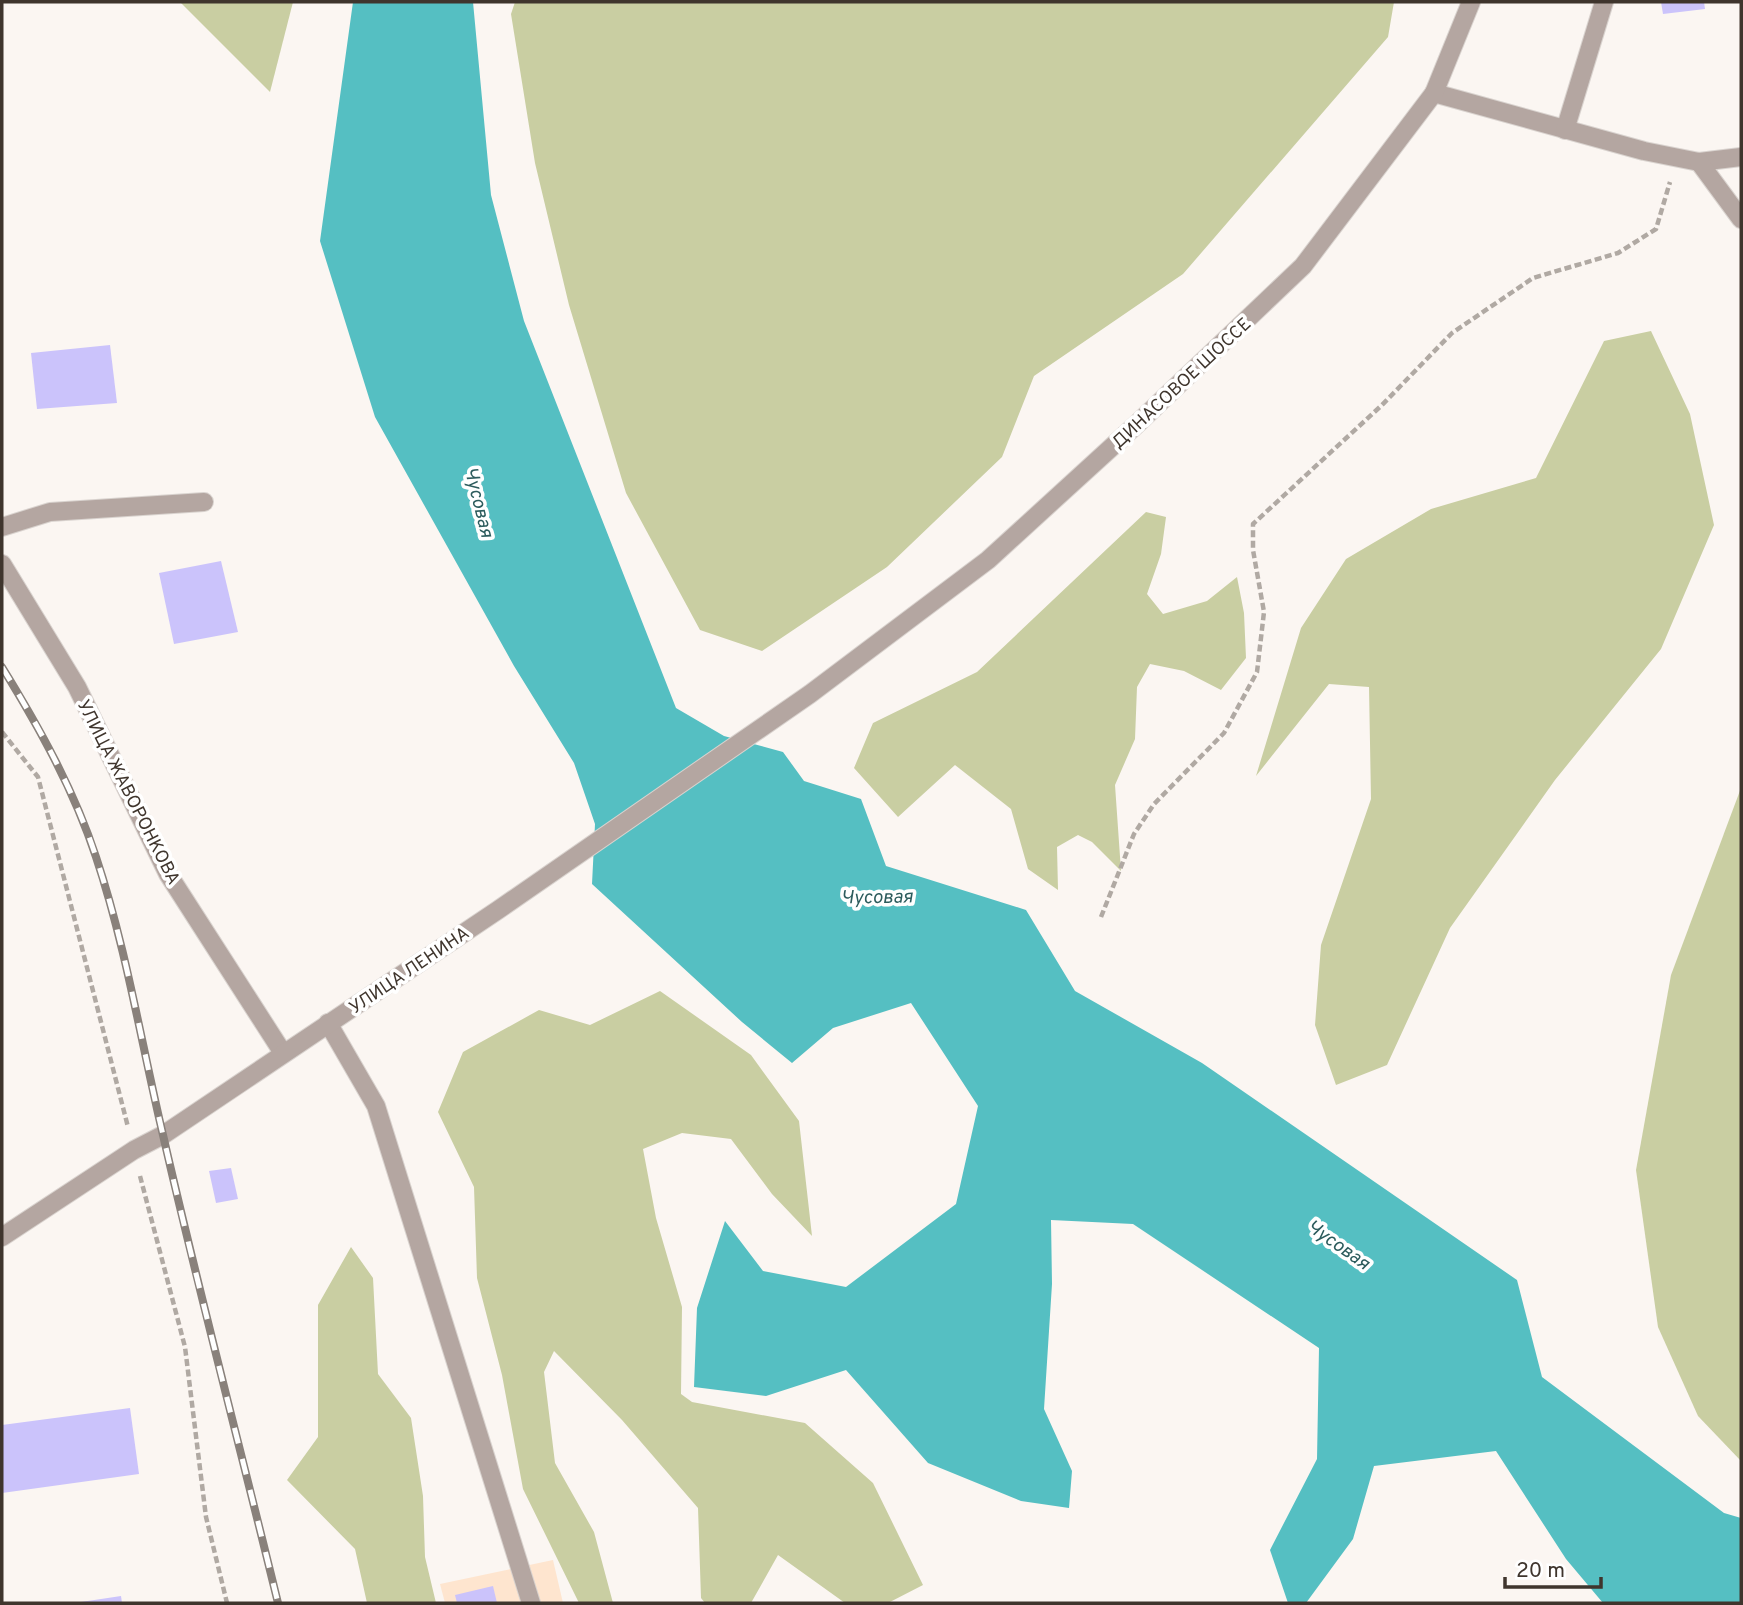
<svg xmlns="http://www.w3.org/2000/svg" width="1743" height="1605" viewBox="0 0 1743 1605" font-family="Overpass,sans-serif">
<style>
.built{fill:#fee5cf}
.green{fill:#c9cea2}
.water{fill:#55bfc2}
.building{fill:#cbc3fb}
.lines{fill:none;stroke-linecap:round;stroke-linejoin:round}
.service-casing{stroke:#d9d3cf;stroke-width:20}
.minor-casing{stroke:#d9d3cf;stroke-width:20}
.tertiary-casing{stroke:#d9d3cf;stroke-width:20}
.path{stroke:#b0a9a3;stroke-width:4.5;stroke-dasharray:7 3.5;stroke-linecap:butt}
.service{stroke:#b4a6a1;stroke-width:18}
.minor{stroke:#b4a6a1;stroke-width:18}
.tertiary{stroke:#b4a6a1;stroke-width:18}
.rail-casing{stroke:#89817b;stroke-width:8}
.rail{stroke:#fff;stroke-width:5;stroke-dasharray:16;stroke-linecap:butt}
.labels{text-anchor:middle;stroke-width:7;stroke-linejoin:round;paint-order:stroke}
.street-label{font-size:18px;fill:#3f352d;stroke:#fff}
.water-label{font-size:19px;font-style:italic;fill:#2d5c5d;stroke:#fff}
</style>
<rect width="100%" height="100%" fill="#fbf6f2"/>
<path class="built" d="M553 1560 563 1603H445L440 1584Z"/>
<g class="green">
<path d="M180 2H293L270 92Z"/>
<path d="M515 2H1394L1388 37 1183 274 1034 376 1002 457 887 567 762 651 700 630 626 493 569 305 535 163 511 14Z"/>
<path d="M1651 331 1690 414 1714 525 1661 649 1555 780 1450 928 1387 1065 1336 1085 1315 1025 1321 945 1371 799 1369 687 1329 684 1256 776 1301 628 1346 559 1431 509 1536 478 1604 341Z"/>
<path d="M1146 512 1166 517 1161 554 1147 594 1163 614 1207 601 1237 577 1244 613 1246 658 1221 690 1184 671 1150 664 1137 687 1135 739 1115 785 1121 871 1092 842 1078 835 1057 847 1058 890 1028 869 1011 809 955 765 898 817 854 768 873 723 977 672Z"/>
<path d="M1741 788V1461L1698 1416 1658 1327 1636 1170 1671 975Z"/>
<path d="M660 991 751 1055 799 1121 812 1236 772 1194 731 1139 682 1133 643 1149 656 1218 682 1307 681 1394 692 1402 805 1423 873 1483 923 1585 888 1603H845L778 1555 751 1603H705L701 1598 698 1508 622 1420 554 1351 544 1372 555 1463 594 1532 613 1603H579L523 1489 502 1375 477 1278 474 1187 438 1112 463 1052 539 1010 590 1025Z"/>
<path d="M351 1247 373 1278 378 1374 411 1418 423 1496 425 1557 436 1603H367L355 1549 287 1480 318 1437V1305Z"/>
</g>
<path class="water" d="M353 2H473L491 195 524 321 676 708 724 736 783 752 804 781 861 799 886 866 1026 910 1075 991 1202 1063 1517 1280 1542 1377 1724 1513 1741 1518V1603H1603L1566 1559 1496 1451 1374 1466 1353 1539 1306 1603H1288L1270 1550 1317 1459 1319 1348 1133 1224 1051 1220 1052 1284 1044 1409 1072 1471 1069 1508 1021 1501 928 1463 846 1370 766 1396 694 1387 697 1308 725 1221 763 1271 846 1287 956 1204 978 1106 911 1003 833 1028 792 1063 742 1022 592 884 595 824 574 763 514 666 375 417 320 241Z"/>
<g class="building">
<path d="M1661 2H1704L1705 9 1663 14Z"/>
<path d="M110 345 117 403 37 409 31 353Z"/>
<path d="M221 561 238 632 174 644 159 573Z"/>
<path d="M231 1168 238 1199 216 1203 209 1171Z"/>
<path d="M130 1408 139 1474 2 1493V1425Z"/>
<path d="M493 1586 497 1603H457L455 1595Z"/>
<path d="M121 1596 122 1603H81V1602Z"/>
</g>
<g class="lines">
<g class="service-casing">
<g id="service">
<path d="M1434 93 1644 151 1699 162 1741 157"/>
<path d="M1565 130 1604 2"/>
<path d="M1699 162 1741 219"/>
</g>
</g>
<g class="minor-casing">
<g id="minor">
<path d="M2 527 50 512 204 502"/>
<path d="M2 564 77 687 168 874 283 1053"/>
<path d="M328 1023 376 1106 531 1603"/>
</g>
</g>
<g class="tertiary-casing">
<path id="tertiary" d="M2 1237 134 1150 163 1135 498 910 810 694 988 560 1137 424 1303 266 1434 93 1471 2"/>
</g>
<g class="path">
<path d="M2 732 38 777 128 1127"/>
<path d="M1101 917 1134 834 1154 804 1224 733 1257 672 1264 612 1253 550V524L1382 405 1452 333 1533 278 1618 253 1656 229 1670 182"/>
<path d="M140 1176 185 1347 206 1517 227 1603"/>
</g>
<use href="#service" class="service"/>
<use href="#minor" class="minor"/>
<use href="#tertiary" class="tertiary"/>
<g class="rail-casing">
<path id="rail" d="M2 667C39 727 74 790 96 857 126 947 141 1042 163 1135 199 1292 240 1447 278 1603"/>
</g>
<use href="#rail" class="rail"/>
</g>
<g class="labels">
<g class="street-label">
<text transform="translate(1181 383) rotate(-43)" y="6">ДИНАСОВОЕ ШОССЕ</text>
<text transform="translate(129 792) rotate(63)" y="6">УЛИЦА ЖАВОРОНКОВА</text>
<text transform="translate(409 970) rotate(-34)" y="6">УЛИЦА ЛЕНИНА</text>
</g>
<g class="water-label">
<text transform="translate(480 502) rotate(76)" y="7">Чусовая</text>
<text transform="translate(877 896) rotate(-1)" y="7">Чусовая</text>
<text transform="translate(1339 1244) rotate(35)" y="7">Чусовая</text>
</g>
</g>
<rect width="1743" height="1605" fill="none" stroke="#3f352d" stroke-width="7"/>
<path d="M1505 1577v10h96v-10" fill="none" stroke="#3f352d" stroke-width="3.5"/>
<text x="1516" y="1577" font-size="21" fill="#3f352d" stroke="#ffffff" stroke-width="5" paint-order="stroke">20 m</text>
</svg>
